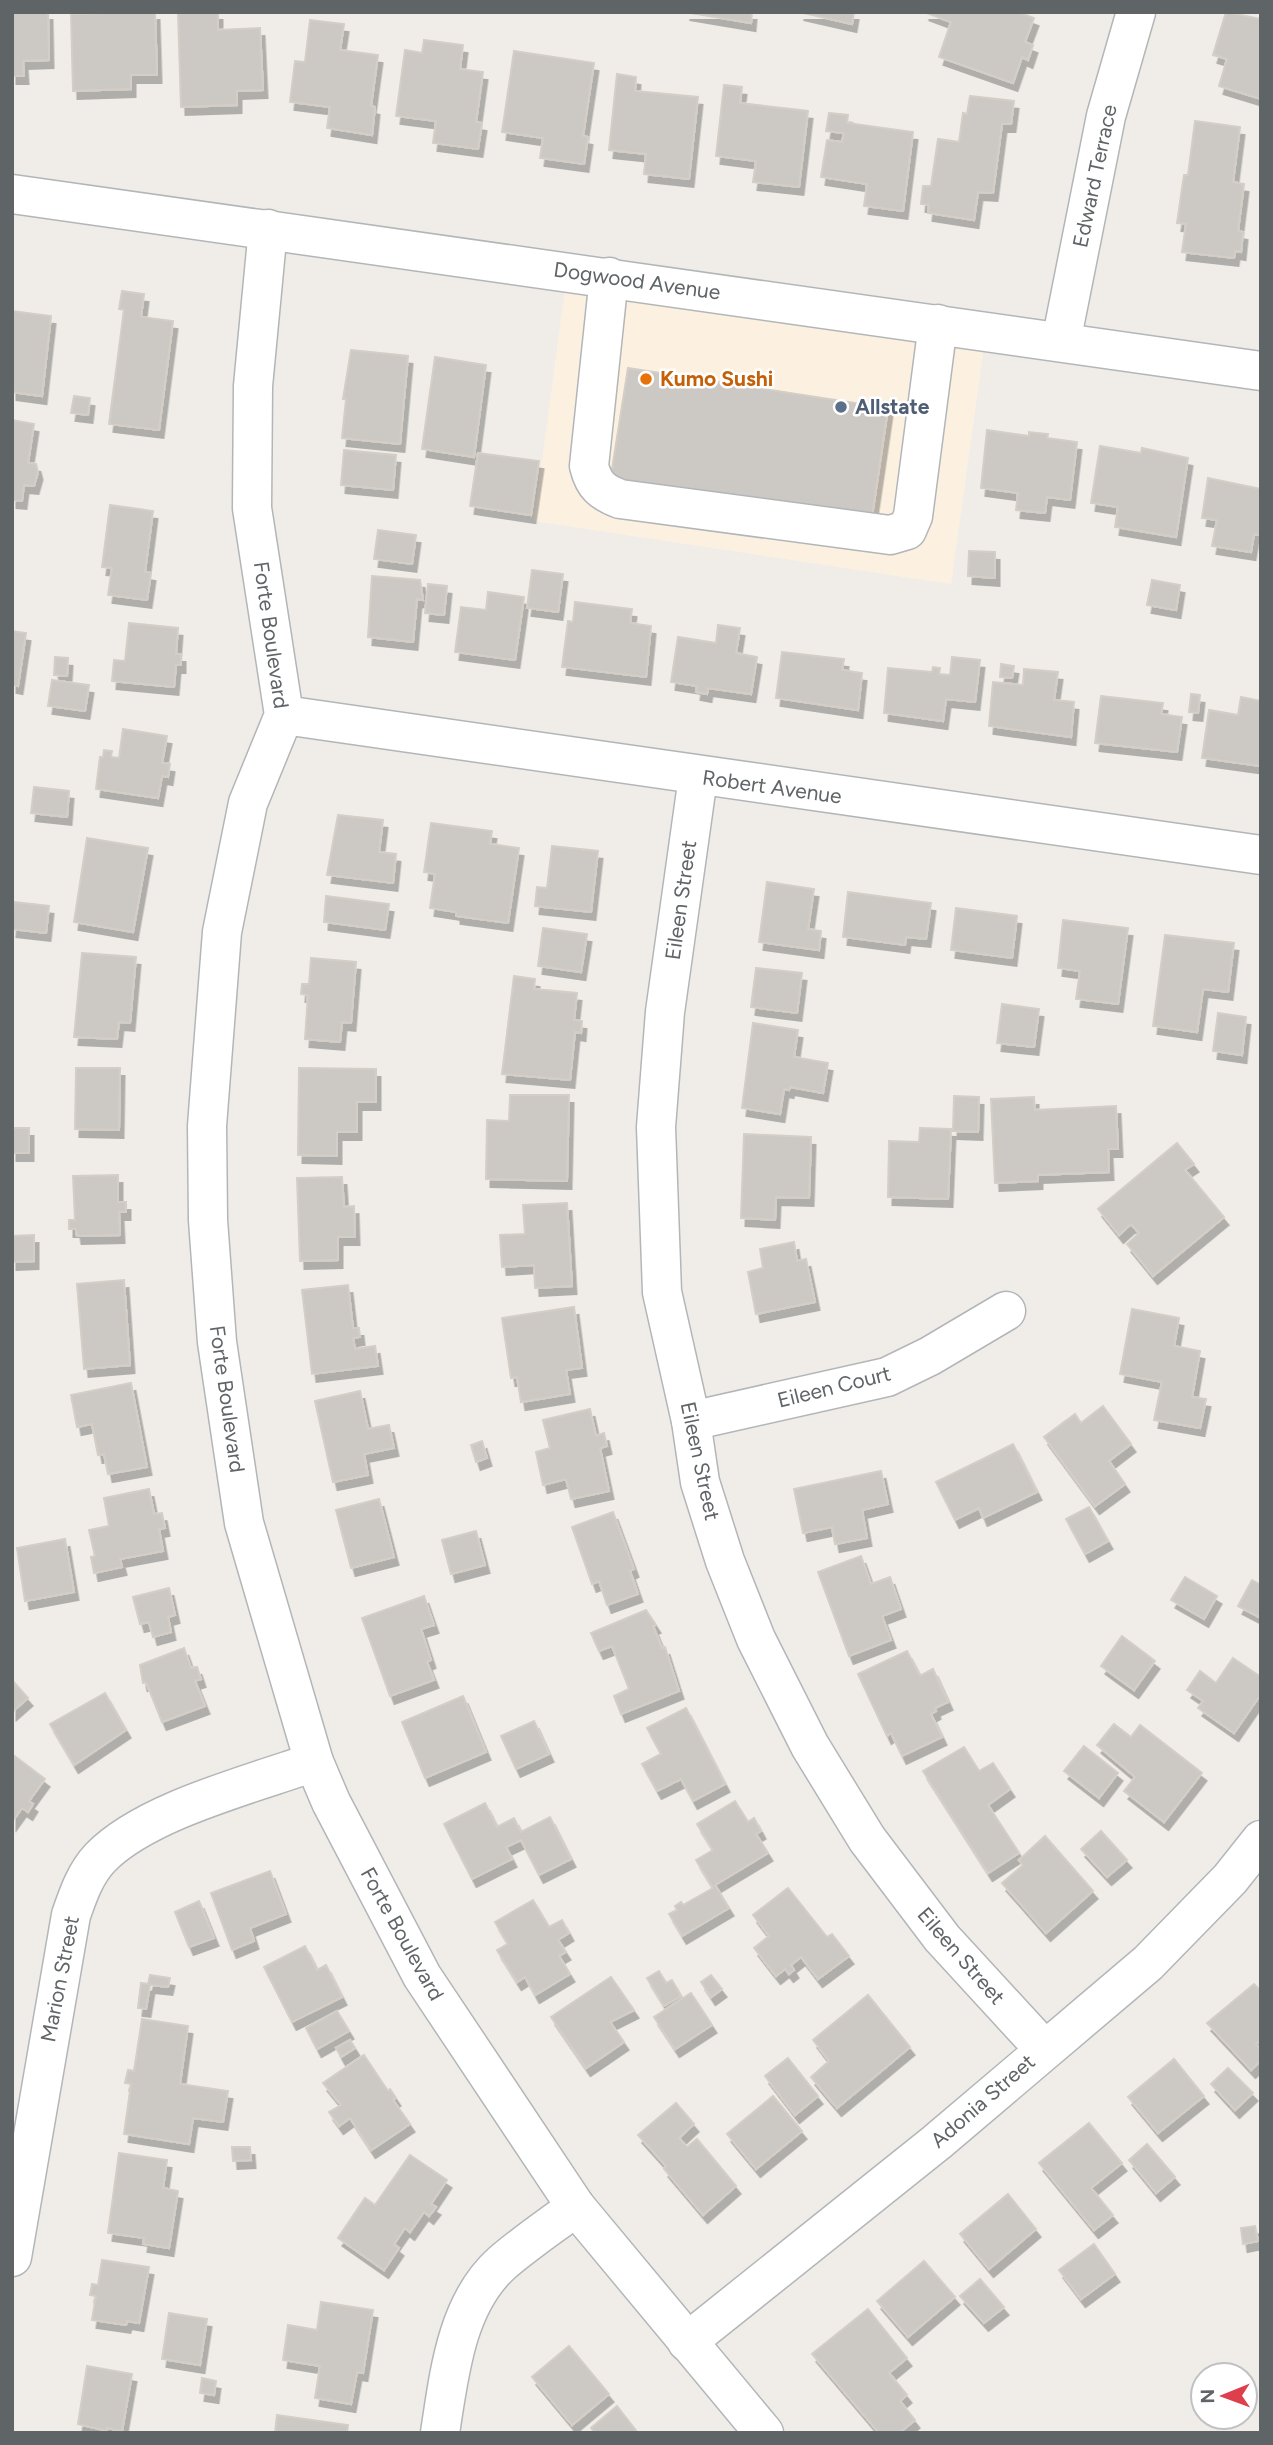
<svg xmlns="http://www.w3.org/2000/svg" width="1273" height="2445" viewBox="0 0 1273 2445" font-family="Figtree,sans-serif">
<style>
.commercial{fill:#fcf1e1}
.building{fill:#ccc8c4;stroke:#d4cec6;stroke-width:2;filter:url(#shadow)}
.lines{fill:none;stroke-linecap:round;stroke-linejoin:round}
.minor-casing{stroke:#b3b6b9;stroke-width:41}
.minor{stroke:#fff;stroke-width:38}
.food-dot{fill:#e8710a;stroke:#fff;stroke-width:2.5}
.service-dot{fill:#5c6f8a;stroke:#fff;stroke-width:2.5}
.labels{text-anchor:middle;stroke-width:5;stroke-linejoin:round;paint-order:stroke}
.street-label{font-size:21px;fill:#5f6467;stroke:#fff}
.food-label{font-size:21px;font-weight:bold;fill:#c56008;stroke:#fff;text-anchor:start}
.service-label{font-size:21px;font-weight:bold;fill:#4e5e75;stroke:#fff;text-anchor:start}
</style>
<defs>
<filter id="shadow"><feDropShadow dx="4.5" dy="8" stdDeviation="0" flood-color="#0004"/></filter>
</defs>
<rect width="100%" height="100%" fill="#f0ede8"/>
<path class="commercial" d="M566 281 985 339 951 584 534 521Z"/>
<g class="building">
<path d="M12 12H48L49 60 23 61 24 76H12Z"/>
<path d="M155 12 157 75H131V89L73 91 71 14Z"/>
<path d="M178 12H218V30L260 28 263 90 237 91V105L181 107Z"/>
<path d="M685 12H752L751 23Z"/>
<path d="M799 12H854L852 24Z"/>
<path d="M924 12H1018L1034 18 1025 42 1033 45 1028 60 1022 57 1013 83 939 57 951 22Z"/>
<path d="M1226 12 1261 19V99L1219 86 1227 59 1213 55Z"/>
<path d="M310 20 344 24 340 50 378 55 371 106 375 107 372 135 327 128 330 107 290 102 295 61 305 62Z"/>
<path d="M424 40 463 45 460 69 483 72 476 122 482 123 478 149 433 143 436 121 396 116 405 50 422 53Z"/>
<path d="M514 51 594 63 583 136 588 137 584 164 540 158 543 138 502 132Z"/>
<path d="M617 74 636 77 635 91 698 97 689 179 644 174 646 154 609 150Z"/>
<path d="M724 85 742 87 740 103 808 111 799 187 753 182 756 161 716 156Z"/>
<path d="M970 96 1014 101 1011 124H1002L993 193 978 192 974 220 928 213 929 205 921 204 923 186H931L938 139 959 142 963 113 967 114Z"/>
<path d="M829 113 848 115 847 123 913 132 903 211 864 206 867 184 821 177 827 140 842 142 844 133 826 131Z"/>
<path d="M1195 121 1240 127 1233 182 1244 184 1238 231 1243 232 1241 252 1235 251 1234 258 1182 252 1186 224 1177 223 1184 175H1188Z"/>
<path d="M122 291 144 294 141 317 173 321 159 430 109 424 124 310 119 309Z"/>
<path d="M12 311 51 316 42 396 12 392Z"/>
<path d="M351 350 408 356 400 444 342 438 346 399H343Z"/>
<path d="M435 357 486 365 474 457 422 449Z"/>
<path d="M628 368 888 408 871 523 610 482Z"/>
<path d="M74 396 90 398 88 415 71 413Z"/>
<path d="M12 420 34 424 28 463 36 464 38 472 34 486 24 485 22 501 12 500Z"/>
<path d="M987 430 1029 436V432L1048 434 1047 438 1077 442 1070 500 1047 497 1045 513 1016 510 1018 493 981 488Z"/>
<path d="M1100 446 1141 453 1142 448 1188 458 1176 537 1115 527 1118 507 1091 503Z"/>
<path d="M344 450 396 455 393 490 341 485Z"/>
<path d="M478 453 539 461 531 515 470 506Z"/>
<path d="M1208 478 1261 489V535L1254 534 1251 552 1212 546 1217 520 1202 518Z"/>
<path d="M110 505 153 511 145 572 151 573 147 600 108 595 112 568 102 567Z"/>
<path d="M378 530 416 535 412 564 374 559Z"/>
<path d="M969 551 995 552V578L968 576Z"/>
<path d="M532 570 563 574 558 612 527 608Z"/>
<path d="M372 576 420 580 423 600 417 599 413 642 368 637Z"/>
<path d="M1152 580 1180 585 1176 610 1147 605Z"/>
<path d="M428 584 447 586 444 615 425 613Z"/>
<path d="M488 592 524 597 515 660 455 652 461 607 486 610Z"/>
<path d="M575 602 632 609 630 623 651 626 646 677 562 667 568 621 573 622Z"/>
<path d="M129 623 178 628 176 654H181V665H176L174 687 112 681 114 660 125 661Z"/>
<path d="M718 625 740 628 736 653 757 657 751 694 708 688 707 694 696 692 697 686 671 682 678 637 716 643Z"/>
<path d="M12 631 26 633 18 686 12 685Z"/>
<path d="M782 652 844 659 842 670 862 673 858 710 776 698Z"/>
<path d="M55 657 68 658 67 676 54 675Z"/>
<path d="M952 657 980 660 975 702 946 699 943 721 884 713 888 668 932 672 933 667 940 668 939 674 950 675Z"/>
<path d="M1001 664 1014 666 1012 678 1000 677Z"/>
<path d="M1024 669 1058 672 1054 700 1074 702 1071 737 989 726 993 682 1023 685Z"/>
<path d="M52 680 89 685 85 711 48 706Z"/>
<path d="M1191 694 1200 695 1198 713 1189 712Z"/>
<path d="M1101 696 1163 703 1161 714 1182 717 1177 752 1095 743Z"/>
<path d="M1241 697 1261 701V766L1202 758 1209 710 1238 715Z"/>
<path d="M123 729 167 736 162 763 170 764 168 777 162 776 158 798 96 789 100 757H103L104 750 112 751 111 757 119 758Z"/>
<path d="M34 787 69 791 67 817 31 813Z"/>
<path d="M338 815 383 820 379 852 396 854 393 883 327 875Z"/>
<path d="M431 823 492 831 490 844 519 848 508 923 456 916V912L430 908 435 874 424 872Z"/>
<path d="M87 838 148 848 133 932 74 922Z"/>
<path d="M552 846 598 851 591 912 535 906 537 887 547 888Z"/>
<path d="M767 882 814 889 808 929 821 931 819 950 759 942Z"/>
<path d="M848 892 931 903 926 939 906 937 905 945 843 937Z"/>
<path d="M326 896 389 904 385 930 324 922Z"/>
<path d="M14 902 49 906 46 933 12 929Z"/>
<path d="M956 908 1017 916 1012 958 951 950Z"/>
<path d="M1063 920 1128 928 1118 1004 1076 999 1080 971 1058 968Z"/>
<path d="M543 928 587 934 581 972 538 966Z"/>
<path d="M1165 935 1234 943 1228 992 1203 989 1197 1032 1153 1026Z"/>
<path d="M82 953 136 957 130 1023 119 1022 117 1039 74 1037Z"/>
<path d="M311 958 356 962 351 1023 342 1022 340 1042 305 1039 308 995 301 994 302 984H309Z"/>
<path d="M756 968 802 973 797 1013 751 1007Z"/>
<path d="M514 976 535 979 534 989 577 993 574 1020 582 1021 581 1033 575 1032 570 1080 502 1074Z"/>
<path d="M1002 1004 1039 1009 1034 1047 997 1043Z"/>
<path d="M1218 1013 1246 1017 1242 1055 1213 1051Z"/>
<path d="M753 1023 798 1030 794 1057 828 1063 823 1093 790 1087 789 1090 784 1089 780 1114 742 1108Z"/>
<path d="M76 1068H120L119 1130 75 1129Z"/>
<path d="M299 1068 376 1069V1102H357V1132H337V1156L298 1155Z"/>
<path d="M510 1095H569L567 1181 486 1179 487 1120 509 1121Z"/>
<path d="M954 1096 979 1097 978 1132 953 1131Z"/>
<path d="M1034 1097 1035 1110 1116 1106 1118 1149H1108L1109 1172 1038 1175V1181L995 1183 991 1099Z"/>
<rect x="12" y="1128" width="17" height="25"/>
<path d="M920 1128 951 1129 948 1199 888 1197 889 1141 919 1142Z"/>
<path d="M744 1134 811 1137 809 1198 776 1197 775 1220 741 1218Z"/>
<path d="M1177 1143 1194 1164 1185 1170 1224 1217 1153 1276 1127 1244 1139 1233 1131 1224 1119 1235 1098 1209Z"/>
<path d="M118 1175V1202H126V1212H119L120 1235 77 1236 76 1229H69V1220H75L73 1176Z"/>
<path d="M342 1177 344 1207 354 1206 355 1237H338V1260L300 1261 297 1178Z"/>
<path d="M567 1203 572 1286 535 1288 534 1265 502 1267 500 1235 525 1234 523 1205Z"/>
<path d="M34 1235V1261L12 1262V1236Z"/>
<path d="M794 1242 797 1261 806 1259 815 1302 756 1314 748 1272 763 1268 760 1249Z"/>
<path d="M124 1280 130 1365 84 1369 77 1284Z"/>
<path d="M348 1285 353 1328H359L360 1337 353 1338 355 1349 375 1346 378 1366 312 1374 302 1290Z"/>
<path d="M574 1307 582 1368 566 1370 570 1394 521 1402 517 1377 511 1378 502 1318Z"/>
<path d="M1132 1309 1179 1318 1174 1346 1200 1351 1192 1397 1206 1399 1200 1428 1154 1420 1162 1382 1120 1374Z"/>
<path d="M131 1383 147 1467 108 1474 104 1454 98 1455 92 1424 77 1427 71 1395Z"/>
<path d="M360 1391 368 1429 389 1425 394 1448 364 1454 368 1475 333 1482 315 1401Z"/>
<path d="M1103 1406 1131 1444 1109 1461 1125 1484 1095 1506 1044 1437 1075 1414 1081 1423Z"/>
<path d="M590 1409 596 1436 604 1433 607 1446 600 1448 609 1491 571 1499 566 1479 543 1485 536 1452 550 1448 543 1420Z"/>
<path d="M482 1441 487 1458 476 1462 471 1445Z"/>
<path d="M1013 1444 1037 1492 983 1518 979 1508 955 1520 936 1482Z"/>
<path d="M881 1471 888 1504 862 1510 867 1538 835 1544 832 1527 803 1533 794 1489Z"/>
<path d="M149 1489 154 1514 162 1513 165 1528 159 1529 163 1551 120 1559 122 1567 94 1573 91 1557 95 1556 89 1530 109 1526 104 1498Z"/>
<path d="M379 1499 394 1557 351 1568 336 1510Z"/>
<path d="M1089 1507 1108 1541 1085 1554 1066 1519Z"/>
<path d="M613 1512 634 1569 630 1571 638 1594 607 1605 599 1581 592 1584 572 1527Z"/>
<path d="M476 1531 485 1565 451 1574 442 1540Z"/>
<path d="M65 1539 74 1592 25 1601 17 1548Z"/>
<path d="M861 1556 871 1584 890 1577 901 1609 882 1616 891 1640 849 1656 818 1572Z"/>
<path d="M1185 1577 1217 1596 1204 1619 1171 1600Z"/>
<path d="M1252 1580 1261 1585V1618L1238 1606Z"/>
<path d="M169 1588 175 1615 168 1617 171 1632 153 1637 149 1622 140 1624 133 1597Z"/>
<path d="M424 1596 434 1625 421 1629 431 1660 427 1662 434 1680 390 1696 362 1618Z"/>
<path d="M646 1610 656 1625 653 1626 662 1648 665 1647 679 1691 621 1714 614 1696 629 1689 612 1646 599 1651 591 1633Z"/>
<path d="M1122 1636 1155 1661 1134 1690 1101 1666Z"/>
<path d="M184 1648 191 1668 197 1667 201 1679 195 1681 205 1706 162 1722 146 1682 143 1683 140 1665Z"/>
<path d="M907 1651 920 1676 933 1669 948 1702 935 1708 936 1711 931 1714 942 1737 902 1756 891 1733 887 1736 858 1674Z"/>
<path d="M1233 1658 1261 1677V1694L1234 1733 1198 1708 1203 1701 1187 1690 1200 1671 1216 1683Z"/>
<path d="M12 1680 28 1698 12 1712Z"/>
<path d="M105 1693 126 1730 74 1765 50 1724Z"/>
<path d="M463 1696 486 1752 425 1778 402 1722Z"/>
<path d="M686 1708 725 1784 693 1801 681 1779 657 1791 642 1764 661 1754 647 1728Z"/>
<path d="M534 1721 549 1754 516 1769 501 1736Z"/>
<path d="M1114 1724 1131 1737 1140 1725 1202 1773 1164 1822 1124 1791 1135 1777 1097 1745Z"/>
<path d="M1084 1746 1118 1773 1099 1798 1064 1771Z"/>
<path d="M964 1747 979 1771 993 1763 1010 1789 988 1805 1019 1853 988 1873 923 1771Z"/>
<path d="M12 1754 45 1779 29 1801 33 1804 28 1812 22 1808 12 1822Z"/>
<path d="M735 1801 748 1822 754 1818 761 1831 756 1834 768 1853 715 1885 729 1908 682 1936 669 1914 677 1910 675 1906 681 1902 683 1905 713 1888 696 1860 713 1850 697 1824Z"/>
<path d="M485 1803 497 1827 514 1818 521 1832 550 1817 571 1859 539 1875 521 1840 506 1847 512 1859 472 1879 444 1824Z"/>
<path d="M1101 1831 1127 1860 1107 1877 1081 1849Z"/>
<path d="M1045 1836 1093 1891 1046 1933 1002 1883 1023 1865 1019 1860Z"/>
<path d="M270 1871 286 1914 250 1928 254 1941 232 1950 211 1893Z"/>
<path d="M788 1888 827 1937 832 1934 849 1956 818 1979 801 1957 791 1965 794 1970 789 1974 785 1969 776 1976 754 1948 769 1936 753 1915Z"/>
<path d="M533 1900 549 1927 562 1920 569 1933 558 1940 566 1952 559 1956 570 1974 535 1995 525 1977 517 1982 497 1950 508 1944 495 1922Z"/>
<path d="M199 1901 214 1938 189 1947 175 1912Z"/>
<path d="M305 1946 317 1970 326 1965 342 1997 292 2022 264 1967Z"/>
<path d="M659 1971 666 1983 672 1980 681 1996 664 2006 647 1978Z"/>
<path d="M150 1975 170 1978 168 1987 150 1985 146 2009 138 2008 141 1983 148 1984Z"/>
<path d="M711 1975 722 1989 711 1997 701 1982Z"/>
<path d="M611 1977 634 2010 610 2022 624 2042 586 2068 551 2017Z"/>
<path d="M1254 1984 1261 1991V2040L1256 2044 1261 2050V2060L1251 2070 1207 2023Z"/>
<path d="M691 1993 712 2025 675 2049 654 2017Z"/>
<path d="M868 1995 910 2047 837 2108 811 2077 829 2061 813 2040Z"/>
<path d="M337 2011 349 2031 317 2049 306 2028Z"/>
<path d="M142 2019 188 2026 180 2084 228 2091 223 2122 193 2118 189 2144 124 2134 131 2084 125 2083 128 2070 134 2071Z"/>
<path d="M350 2040 355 2048 341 2057 336 2048Z"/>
<path d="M364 2055 388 2091 390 2089 396 2098 393 2100 410 2124 371 2150 350 2118 339 2126 329 2112 341 2105 323 2083Z"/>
<path d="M788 2058 818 2096 795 2115 765 2076Z"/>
<path d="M1174 2059 1204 2096 1158 2133 1128 2097Z"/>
<path d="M1228 2068 1253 2093 1235 2110 1211 2084Z"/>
<path d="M773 2096 802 2131 756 2169 727 2134Z"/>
<path d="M676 2103 694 2124 679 2138 687 2147 697 2139 736 2186 703 2215 664 2169 666 2166 638 2135Z"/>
<path d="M1089 2123 1122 2163 1091 2188 1113 2215 1094 2230 1039 2163Z"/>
<path d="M1147 2144 1175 2177 1156 2193 1129 2160Z"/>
<path d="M232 2147H250L251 2160 233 2161Z"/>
<path d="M119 2153 167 2160 163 2188 178 2191 169 2248 143 2244 144 2238 108 2233Z"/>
<path d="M410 2155 447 2180 431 2204 436 2207 429 2216 424 2212 410 2232 405 2228 394 2244 399 2248 384 2270 338 2238 365 2198 375 2205Z"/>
<path d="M1008 2194 1036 2229 989 2269 960 2234Z"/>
<path d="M1255 2226 1258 2241 1243 2244 1241 2228Z"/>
<path d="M1094 2244 1115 2274 1081 2299 1059 2270Z"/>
<path d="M102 2260 149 2267 139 2323 127 2321 126 2325 92 2320 96 2296 90 2295 92 2284 98 2285Z"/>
<path d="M924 2261 955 2297 908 2337 877 2301Z"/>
<path d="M980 2279 1004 2307 984 2323 960 2296Z"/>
<path d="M321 2302 373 2310 363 2373 357 2372 351 2404 315 2398 320 2366 283 2360 288 2325 317 2330Z"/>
<path d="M868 2309 907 2358 889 2373 907 2395 900 2401 915 2420 899 2433H879L812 2354Z"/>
<path d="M169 2313 207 2319 200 2365 162 2359Z"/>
<path d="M569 2346 609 2394 572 2425 532 2377Z"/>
<path d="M87 2366 132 2374 122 2431 107 2428V2431L78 2424Z"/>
<path d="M202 2378 216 2381 214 2395 200 2393Z"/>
<path d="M617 2406 638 2433H595L591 2428Z"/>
<path d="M277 2415 348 2425 347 2433H275Z"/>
</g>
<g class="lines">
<g class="minor-casing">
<g id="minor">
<path d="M12 194 1261 371"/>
<path d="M268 229 253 386 252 508 284 715 248 803 222 932 207 1126 208 1220 217 1342 244 1523 314 1762 331 1802 422 1976 576 2207 764 2433"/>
<path d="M609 277 589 466C594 486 602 492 620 499L890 535 907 530 913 516 938 324"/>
<path d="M1061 342 1106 116 1136 12"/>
<path d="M284 715 1261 855"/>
<path d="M698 777 665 1012 656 1127 662 1292 691 1421 700 1482 725 1561 756 1639 810 1746 867 1839 942 1938 1044 2049"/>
<path d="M691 1421 887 1377 930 1356 1006 1311"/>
<path d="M12 2257 71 1915C78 1895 85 1874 100 1858 145 1811 252 1784 314 1762"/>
<path d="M687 2342 937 2142 1148 1963 1230 1879 1261 1840"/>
<path d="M440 2433C449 2375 456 2304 502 2263 525 2243 552 2225 576 2207"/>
</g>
</g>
<use href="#minor" class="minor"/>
</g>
<circle class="food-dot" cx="646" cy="379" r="7"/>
<circle class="service-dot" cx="841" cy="407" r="7"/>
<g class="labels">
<g class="street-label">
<text transform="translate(1095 176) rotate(-78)" y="7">Edward Terrace</text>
<text transform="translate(637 281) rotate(8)" y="7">Dogwood Avenue</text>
<text transform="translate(271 635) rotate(82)" y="7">Forte Boulevard</text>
<text transform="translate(772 787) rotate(8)" y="7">Robert Avenue</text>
<text transform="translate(681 900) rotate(-82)" y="7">Eileen Street</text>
<text transform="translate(834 1387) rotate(-14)" y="7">Eileen Court</text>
<text transform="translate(227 1399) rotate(82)" y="7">Forte Boulevard</text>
<text transform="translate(700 1461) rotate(78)" y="7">Eileen Street</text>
<text transform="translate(402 1934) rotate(61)" y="7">Forte Boulevard</text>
<text transform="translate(961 1956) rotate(49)" y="7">Eileen Street</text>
<text transform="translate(60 1979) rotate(-79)" y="7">Marion Street</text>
<text transform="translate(983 2101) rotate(-41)" y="7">Adonia Street</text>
</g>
<g class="food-label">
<text x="660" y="386">Kumo Sushi</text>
</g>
<g class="service-label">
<text x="855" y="414">Allstate</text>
</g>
</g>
<rect width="1273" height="2445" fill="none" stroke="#5f6467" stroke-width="28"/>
<g transform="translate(1224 2396) rotate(269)"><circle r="33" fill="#ffffff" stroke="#bfc1c2" stroke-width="2"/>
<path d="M0-5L12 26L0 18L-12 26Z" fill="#de3f4c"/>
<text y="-10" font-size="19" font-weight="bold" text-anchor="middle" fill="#5f6467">N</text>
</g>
</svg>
